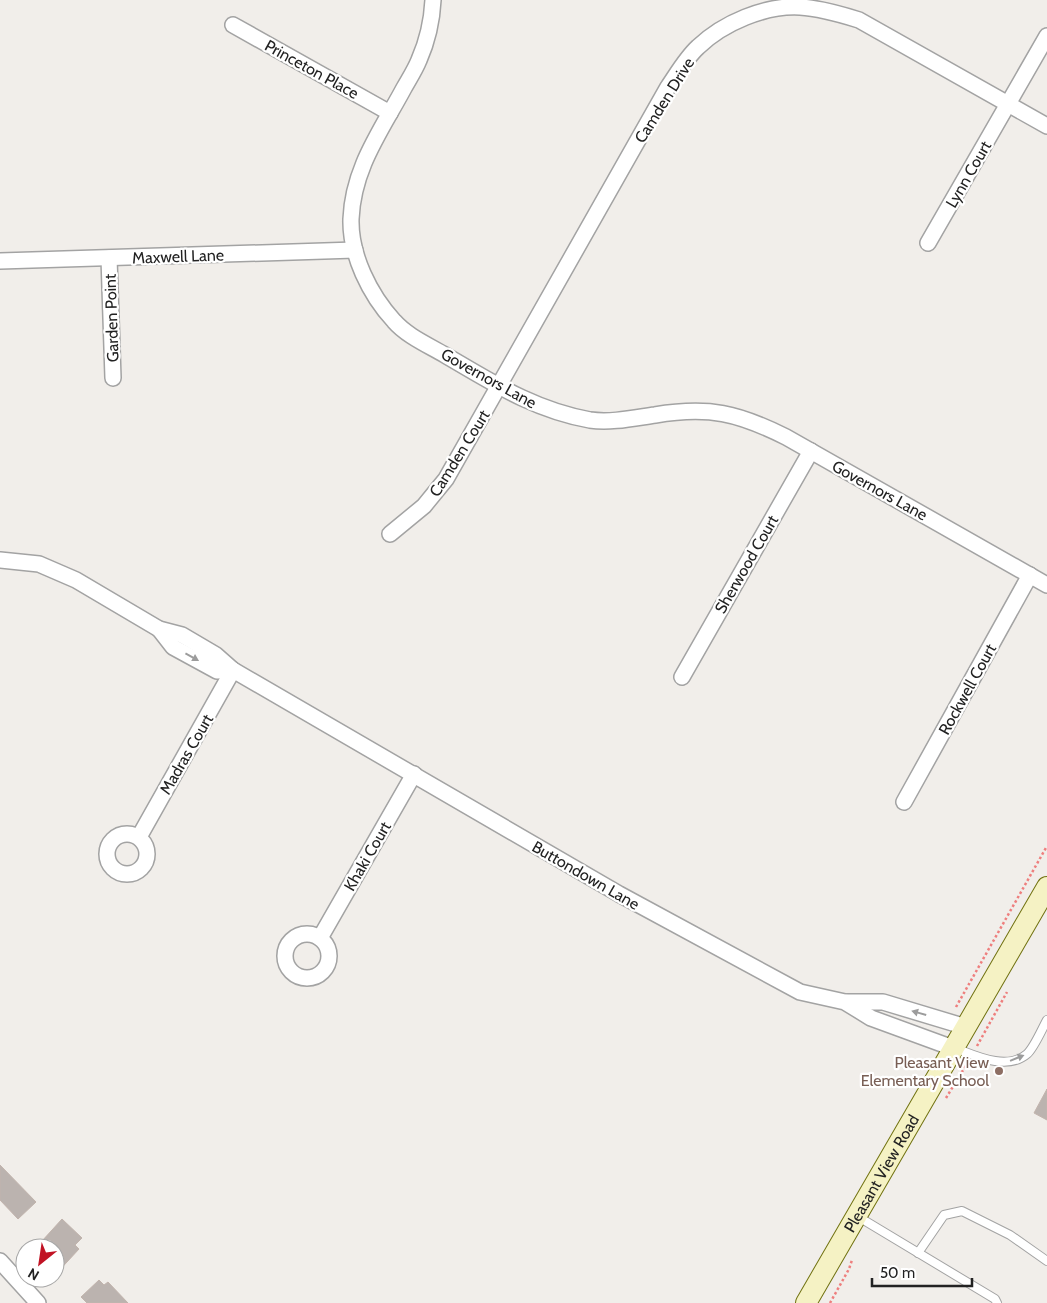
<svg xmlns="http://www.w3.org/2000/svg" width="1047" height="1303" viewBox="0 0 1047 1303" font-family="Cabin,sans-serif">
<style>
.building{fill:#bbb3af;stroke:#c2b4ad}
.lines{fill:none;stroke-linecap:round;stroke-linejoin:round}
.lane-casing{stroke:#a3a3a3;stroke-width:10}
.street-casing{stroke:#a3a3a3;stroke-width:18}
.secondary-casing{stroke:#717210;stroke-width:22}
.path{stroke:#ee7f7e;stroke-width:2.5;stroke-dasharray:2.5 2.5;stroke-linecap:butt}
.lane{stroke:#fff;stroke-width:8}
.street{stroke:#fff;stroke-width:15}
.secondary{stroke:#f5f2c4;stroke-width:20}
.oneway{fill:#9c9c9c}
.education-dot{fill:#8d6e63;stroke:#fff;stroke-width:2}
.labels{text-anchor:middle;stroke-width:4.5;stroke-linejoin:round;paint-order:stroke}
.street-label{font-size:16px;fill:#222;stroke:#fff}
.education-label{font-size:16px;fill:#785e54;stroke:#fff;text-anchor:end}
</style>
<rect width="100%" height="100%" fill="#f1eeea"/>
<g class="building">
<path d="M1047 1089V1120L1034 1113Z"/>
<path d="M0 1165 36 1202 18 1219 0 1200Z"/>
<path d="M62 1219 82 1238 75 1245 79 1249 55 1275V1248H50L42 1241Z"/>
<path d="M99 1280 104 1285 108 1282 128 1303H87L81 1297Z"/>
</g>
<g class="lines">
<g class="lane-casing">
<g id="lane">
<path d="M955 1048C976 1056 1007 1071 1027 1054 1034 1048 1042 1029 1047 1020"/>
<path d="M857 1216 995 1299 997 1303"/>
<path d="M918 1253 944 1215 962 1211 1010 1235 1047 1261"/>
</g>
</g>
<g class="street-casing">
<g id="street">
<path d="M433 0C432 20 427 42 419 60 415 70 409 79 404 88 381 131 353 168 351 219 350 255 370 295 394 321 407 336 428 345 445 355 493 383 534 410 590 420 611 423 634 418 655 415 709 406 738 413 786 437L1047 585"/>
<path d="M233 25 390 113"/>
<path d="M928 243 1047 36"/>
<path d="M109 258 113 378"/>
<path d="M0 261 355 250"/>
<path d="M390 534 424 506 446 479 668 87C677 74 686 58 698 47 723 23 765 5 800 7 820 8 840 14 859 20L1047 126"/>
<path d="M0 560 39 564 76 580 159 629 182 635 216 655 233 670 619 894 800 992 845 1002 871 1018 953 1048"/>
<path d="M159 629 173 647 217 671 233 670"/>
<path d="M682 677 811 451"/>
<path d="M904 802 1030 575"/>
<circle cx="127" cy="854" r="20"/>
<path d="M139 837 233 670"/>
<circle cx="307" cy="956" r="22"/>
<path d="M320 938 414 774"/>
<path d="M847 1002H883L966 1027"/>
<path d="M0 1261 38 1303"/>
</g>
</g>
<g class="secondary-casing">
<g id="secondary">
<path id="s1" d="M806 1303 1047 887"/>
</g>
</g>
<g class="path">
<path d="M956 1007 1047 846"/>
<path d="M977 1046 1007 992"/>
<path d="M946 1098 968 1062"/>
<path d="M830 1303 849 1269 852 1260"/>
</g>
<use href="#lane" class="lane"/>
<use href="#street" class="street"/>
<use href="#secondary" class="secondary"/>
</g>
<defs><path id="oneway-solid" d="M-6-.8H1V-3.2L6.5 0L1 3.2V.8H-6Z" transform="scale(1.25)"/></defs>
<g class="oneway">
<use href="#oneway-solid" transform="translate(192 657) rotate(29)"/>
<use href="#oneway-solid" transform="translate(919 1013) rotate(-164)"/>
<use href="#oneway-solid" transform="translate(1017 1058) rotate(-22)"/>
</g>
<circle class="education-dot" cx="999" cy="1071" r="5"/>
<g class="labels">
<g class="street-label">
<text transform="translate(312 69) rotate(29)" y="6">Princeton Place</text>
<text transform="translate(664 100) rotate(-58)" y="6">Camden Drive</text>
<text transform="translate(968 174) rotate(-60)" y="6">Lynn Court</text>
<text transform="translate(178 256) rotate(-2)" y="6">Maxwell Lane</text>
<text transform="translate(111 318) rotate(-92)" y="6">Garden Point</text>
<text transform="translate(489 378) rotate(29)" y="6">Governors Lane</text>
<text transform="translate(459 453) rotate(-58)" y="6">Camden Court</text>
<text transform="translate(880 490) rotate(29)" y="6">Governors Lane</text>
<text transform="translate(746 564) rotate(-60)" y="6">Sherwood Court</text>
<text transform="translate(967 689) rotate(-61)" y="6">Rockwell Court</text>
<text transform="translate(186 754) rotate(-60)" y="6">Madras Court</text>
<text transform="translate(367 856) rotate(-60)" y="6">Khaki Court</text>
<text transform="translate(586 875) rotate(30)" y="6">Buttondown Lane</text>
<text dy="6" stroke="none"><textPath href="#s1" startOffset="150">Pleasant View Road</textPath></text>
</g>
<g class="education-label">
<text x="989" y="1068">Pleasant View<tspan x="989" dy="18">Elementary School</tspan></text>
</g>
</g>
<g transform="translate(40 1263) rotate(210)"><circle r="24" fill="#ffffff" stroke="#a7a7a7"/>
<path d="M0-4L9 19L0 12L-9 19Z" fill="#c11324"/>
<text y="-8" font-size="14" font-weight="bold" text-anchor="middle" fill="#222222">N</text>
</g>
<path d="M872 1278v8h100v-8" fill="none" stroke="#222222" stroke-width="2.5"/>
<text x="880" y="1278" font-size="15" fill="#222222" stroke="#ffffff" stroke-width="4" paint-order="stroke">50 m</text>
</svg>
